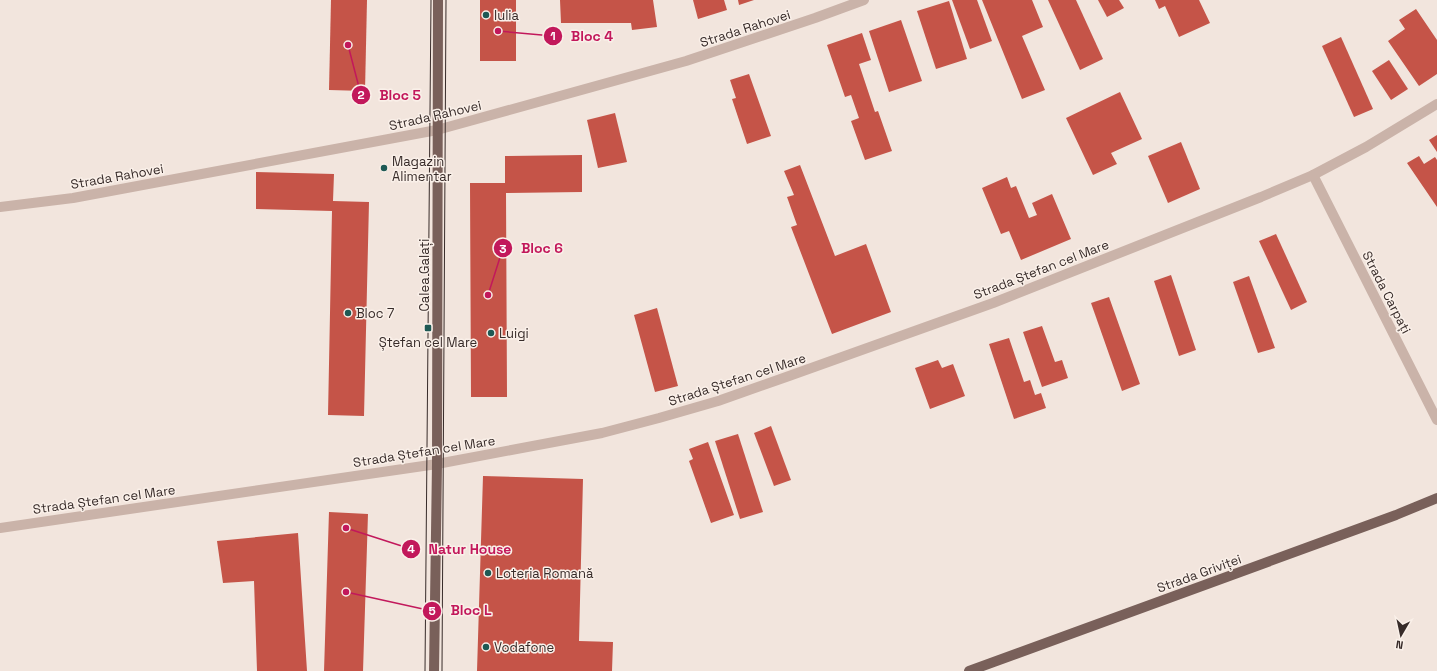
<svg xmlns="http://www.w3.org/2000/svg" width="1437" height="671" viewBox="0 0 1437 671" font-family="'Space Grotesk',sans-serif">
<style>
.building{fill:#c55448}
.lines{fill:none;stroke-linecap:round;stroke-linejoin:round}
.minor{stroke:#cab3a9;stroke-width:10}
.major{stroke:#79605a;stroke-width:10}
.tram{stroke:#372b29;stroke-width:1}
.poi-dot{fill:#1e5954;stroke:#faf0e9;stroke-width:1.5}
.labels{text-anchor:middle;stroke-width:3;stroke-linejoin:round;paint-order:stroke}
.poi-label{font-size:13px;fill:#372b29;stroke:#faf0e9;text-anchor:start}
.street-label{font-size:13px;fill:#372b29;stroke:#faf0e9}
.leader{fill:none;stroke:#c2185b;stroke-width:1.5}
.callout-dot{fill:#c2185b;stroke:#faf0e9;stroke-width:1.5}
.mark-label{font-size:12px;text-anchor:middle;font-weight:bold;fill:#fff}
.callout-label{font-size:14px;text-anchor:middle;font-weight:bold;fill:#c2185b;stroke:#faf0e9;stroke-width:3;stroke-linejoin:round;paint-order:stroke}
</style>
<rect width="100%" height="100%" fill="#f2e5dd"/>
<g class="building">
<path d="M331 0H367L365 91 329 90Z"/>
<rect x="480" y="0" width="36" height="61"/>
<path d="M560 0H653L657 27 632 30 631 23H561Z"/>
<path d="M693 0H724L727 10 698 19Z"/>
<path d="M738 0H754L739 5Z"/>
<path d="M952 0H977L992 41 970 49Z"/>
<path d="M982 0H1032L1043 27 1022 36 1045 90 1022 99Z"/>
<path d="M1048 0H1076L1103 59 1080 70Z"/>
<path d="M1098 0H1119L1124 8 1107 17Z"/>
<path d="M1155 0H1199L1210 23 1179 37 1165 6 1159 9Z"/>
<path d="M949 1 967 59 936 69 917 11Z"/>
<path d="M1416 9 1437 40V74L1419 86 1388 41 1405 29 1399 20Z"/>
<path d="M901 20 922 81 889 92 869 31Z"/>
<path d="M862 33 871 60 859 64 875 112 878 111 892 151 865 160 851 121 859 118 851 95 845 97 827 45Z"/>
<path d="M1341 37 1373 109 1354 117 1322 46Z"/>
<path d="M1389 60 1408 89 1391 100 1372 71Z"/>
<path d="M749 74 771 136 747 144 732 99 736 98 730 80Z"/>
<path d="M1120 92 1142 139 1111 153 1117 164 1093 175 1066 118Z"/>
<path d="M615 113 627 162 598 168 587 120Z"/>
<path d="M1437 135V152L1429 140Z"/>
<path d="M1181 142 1200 189 1168 203 1148 156Z"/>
<path d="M582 155V192L506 193 507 397H471L470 183H505V156Z"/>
<path d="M1419 156 1424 164 1435 157 1437 160V207L1407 163Z"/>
<path d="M800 165 835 256 866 244 891 312 832 334 791 227 797 225 787 197 794 195 784 171Z"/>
<path d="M256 172 334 174 333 201 369 202 364 416 328 415 332 211 256 209Z"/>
<path d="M1007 177 1011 188 1016 186 1029 218 1037 215 1032 203 1052 194 1071 239 1021 260 1009 231 1001 234 982 188Z"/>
<path d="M1276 234 1307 302 1291 310 1259 241Z"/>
<path d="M1171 275 1196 350 1179 356 1154 281Z"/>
<path d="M1249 276 1275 348 1258 353 1233 282Z"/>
<path d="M1109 297 1140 384 1122 391 1091 303Z"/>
<path d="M657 308 678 386 655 392 634 315Z"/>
<path d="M1042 326 1055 362 1062 360 1068 378 1042 387 1023 332Z"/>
<path d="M1009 338 1024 382 1030 380 1035 395 1041 393 1046 408 1014 419 989 344Z"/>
<path d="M938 360 942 368 953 364 965 396 930 409 915 368Z"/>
<path d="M771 426 791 480 774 486 754 433Z"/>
<path d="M738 434 763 512 740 519 715 441Z"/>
<path d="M708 442 734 515 711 523 689 461 693 459 689 449Z"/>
<path d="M483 476 583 479 579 641 613 642 612 671H477Z"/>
<path d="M329 512 368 514 363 671H324Z"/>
<path d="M298 533 307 671H257L254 581 223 583 217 541Z"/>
</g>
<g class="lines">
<g class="minor">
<path d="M1313 175 1437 420"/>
<path d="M0 207 73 198 437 130 686 61 815 18 864 0"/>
<path d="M0 528 437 464 602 433 659 418 718 401 789 376 993 303 1261 197 1313 175 1366 147 1437 104"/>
</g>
<g class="major">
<path d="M434 671 437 464 438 0"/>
<path d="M969 671 1396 515 1437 498"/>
</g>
<g class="tram">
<path d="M425 671 431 0"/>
<path d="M442 671 446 0"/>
</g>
</g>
<g class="poi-dot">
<circle cx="486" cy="15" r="4"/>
<circle cx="384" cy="168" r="4"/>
<circle cx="348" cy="313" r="4"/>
<rect x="424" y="324" width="8" height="8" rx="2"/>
<circle cx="491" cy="333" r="4"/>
<circle cx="488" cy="573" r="4"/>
<circle cx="486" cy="647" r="4"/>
</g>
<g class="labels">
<g class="poi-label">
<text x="494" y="20">Iulia</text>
<text x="392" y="166">Magazin<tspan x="392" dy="15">Alimentar</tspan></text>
<text x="356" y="318">Bloc 7</text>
<text x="499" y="338">Luigi</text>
<text x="428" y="347" text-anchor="middle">Ștefan cel Mare</text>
<text x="496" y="578">Loteria Romană</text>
<text x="494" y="652">Vodafone</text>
</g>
<g class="street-label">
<text transform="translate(745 28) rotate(-18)" y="5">Strada Rahovei</text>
<text transform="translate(435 115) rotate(-13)" y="5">Strada Rahovei</text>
<text transform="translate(117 176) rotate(-10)" y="5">Strada Rahovei</text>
<text transform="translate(1041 269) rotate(-21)" y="5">Strada Ștefan cel Mare</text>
<text transform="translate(424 275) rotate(-90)" y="5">Calea Galați</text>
<text transform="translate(1387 292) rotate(63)" y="5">Strada Carpați</text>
<text transform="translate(737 379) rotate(-18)" y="5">Strada Ștefan cel Mare</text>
<text transform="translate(424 451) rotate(-9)" y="5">Strada Ștefan cel Mare</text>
<text transform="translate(104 499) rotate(-8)" y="5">Strada Ștefan cel Mare</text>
<text transform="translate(1199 573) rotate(-20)" y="5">Strada Griviței</text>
</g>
</g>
<path class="leader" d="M498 31L553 36M348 45L361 95M488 295L503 248M346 528L411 549M346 592L432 611"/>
<g class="callout-dot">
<circle cx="498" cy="31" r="4"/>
<circle cx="348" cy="45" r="4"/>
<circle cx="488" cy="295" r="4"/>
<circle cx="346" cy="528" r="4"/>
<circle cx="346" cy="592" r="4"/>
<circle cx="553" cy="36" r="10"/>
<circle cx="361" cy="95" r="10"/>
<circle cx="503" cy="248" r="10"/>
<circle cx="411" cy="549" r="10"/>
<circle cx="432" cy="611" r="10"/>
</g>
<g class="mark-label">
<text x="553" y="40">1</text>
<text x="361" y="99">2</text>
<text x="503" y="253">3</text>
<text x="411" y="553">4</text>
<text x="432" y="615">5</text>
</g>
<g class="callout-label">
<text x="592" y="41">Bloc 4</text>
<text x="400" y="100">Bloc 5</text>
<text x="542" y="253">Bloc 6</text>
<text x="470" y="554">Natur House</text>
<text x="471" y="615">Bloc L</text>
</g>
<g transform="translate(1401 635) rotate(189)" stroke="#faf0e9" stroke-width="3" paint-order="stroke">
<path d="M0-3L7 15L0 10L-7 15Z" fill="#372b29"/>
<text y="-6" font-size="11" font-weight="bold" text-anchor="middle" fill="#372b29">N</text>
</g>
</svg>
